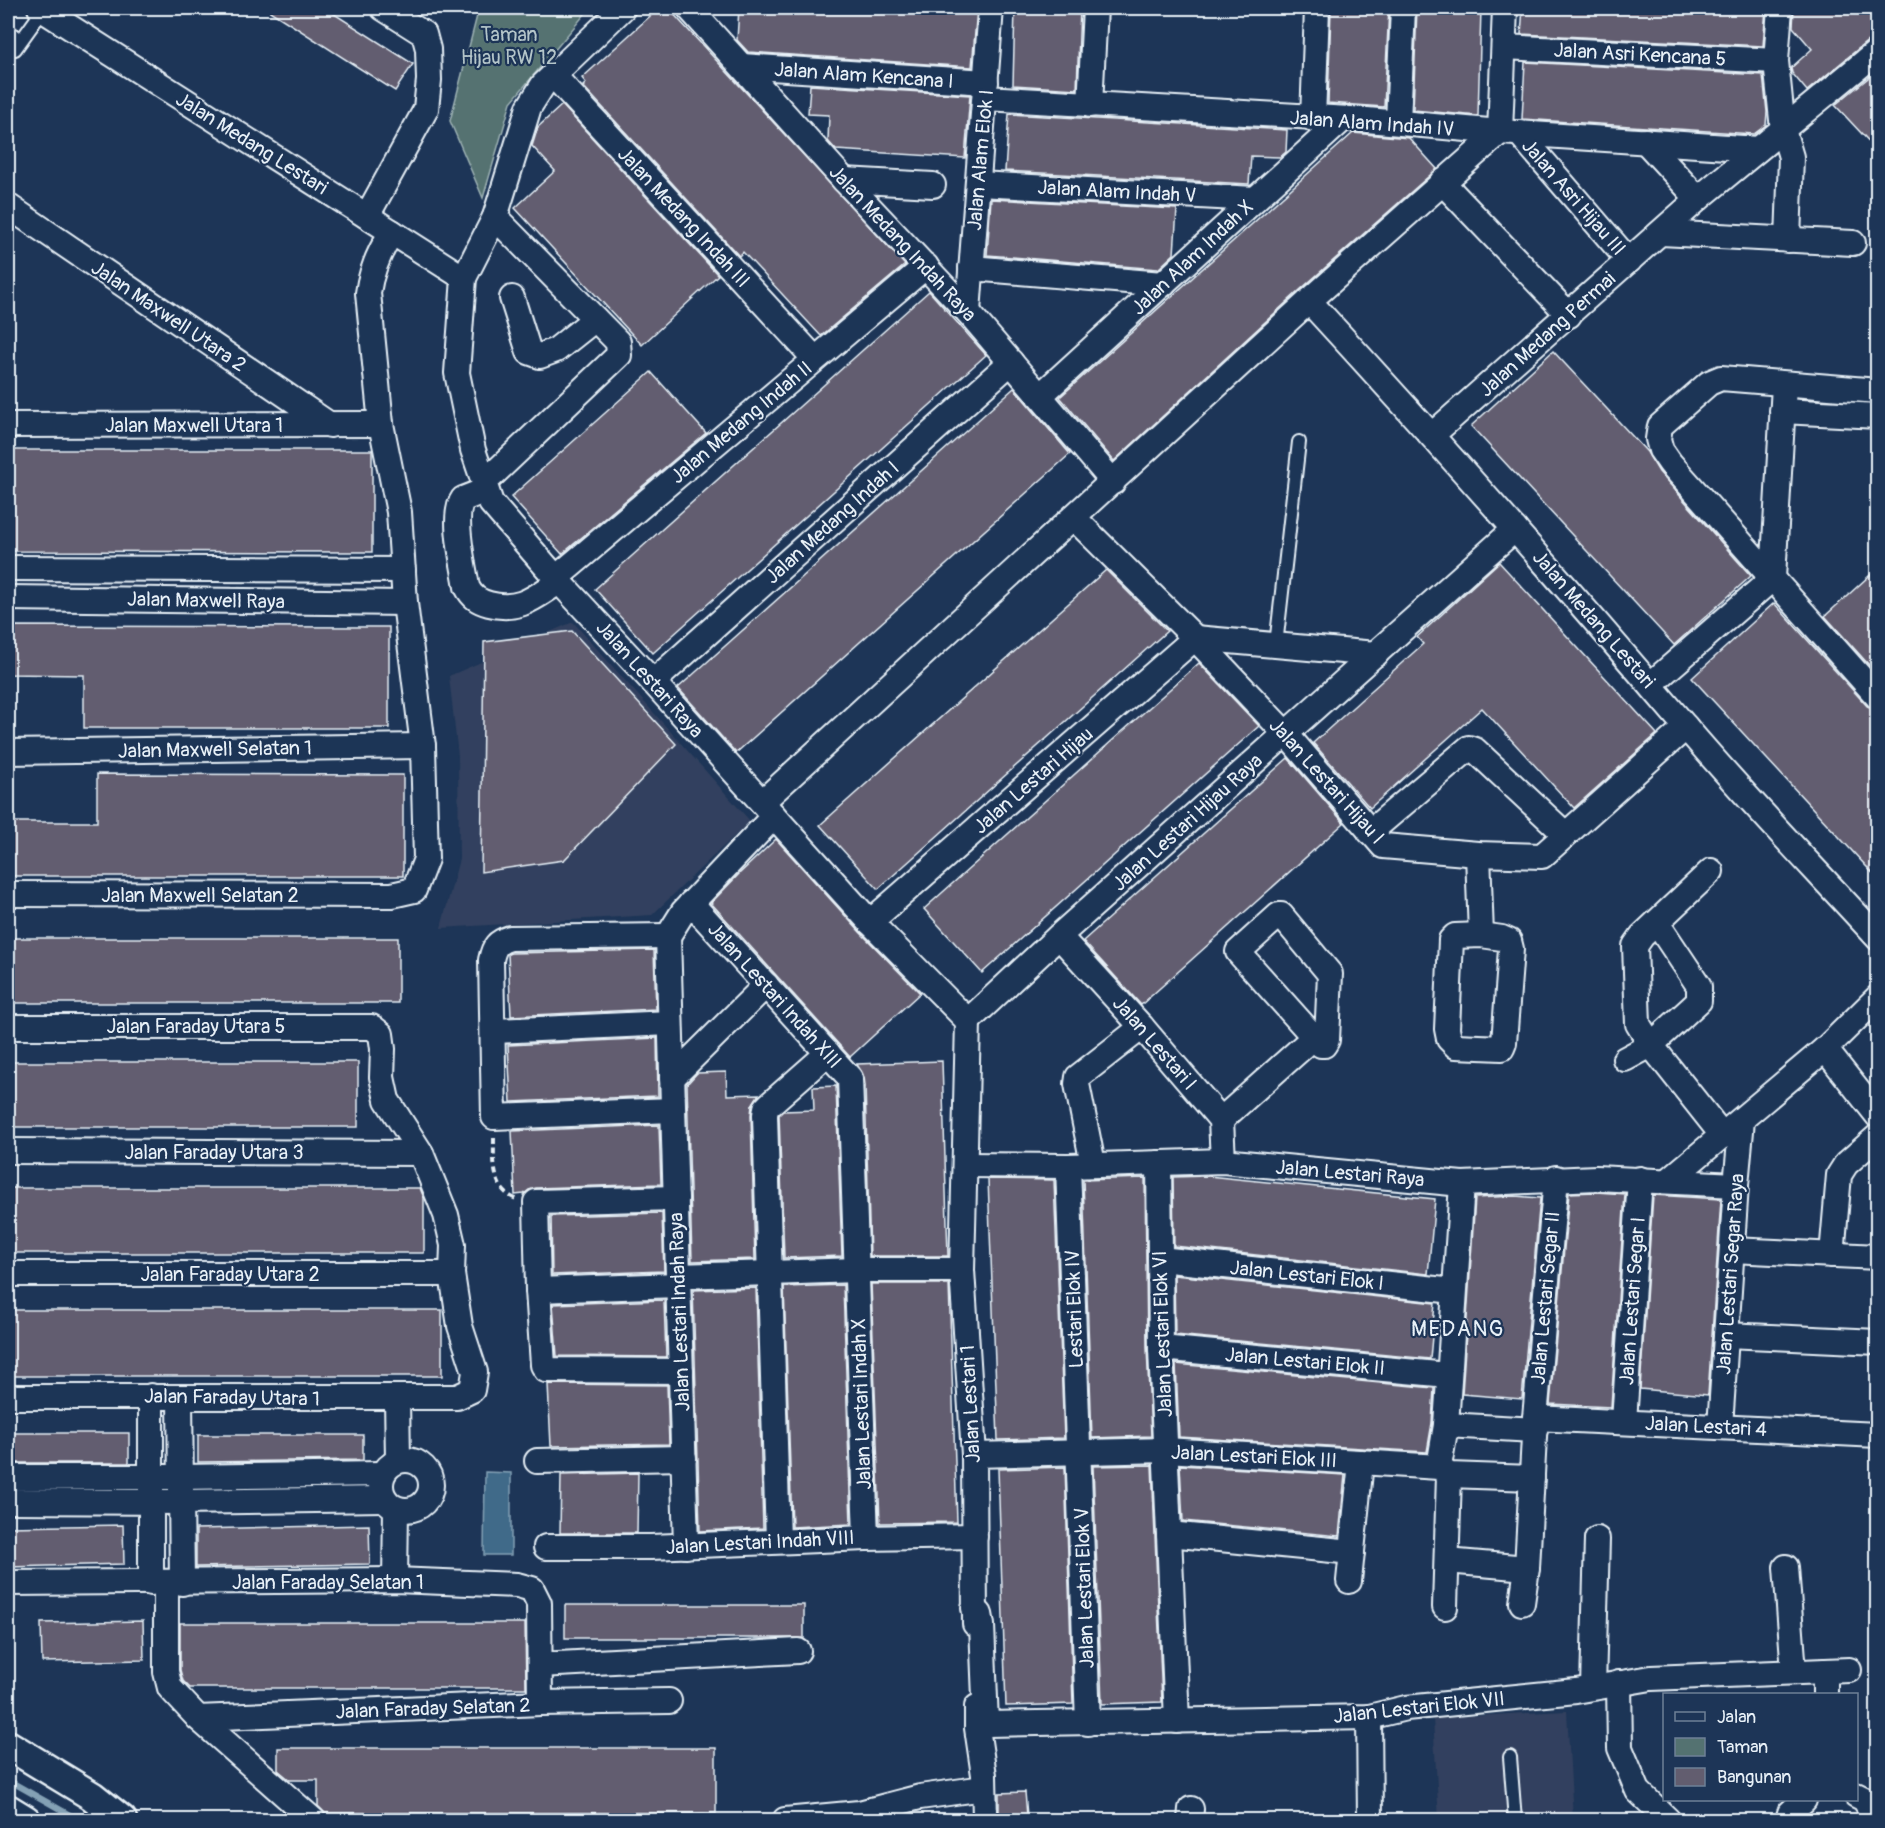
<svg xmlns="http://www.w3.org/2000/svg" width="1885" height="1828" viewBox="0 0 1885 1828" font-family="Pangolin,sans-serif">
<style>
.built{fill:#32415e}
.green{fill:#547271;stroke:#9eb2b4;stroke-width:1.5}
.water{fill:#416b89;stroke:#84a1b5;stroke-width:1.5}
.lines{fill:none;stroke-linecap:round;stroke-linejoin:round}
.stream{stroke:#84a1b5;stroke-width:6}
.building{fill:#625d6f;stroke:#e8f1f8;stroke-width:1.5}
.service-casing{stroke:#e8f1f8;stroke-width:16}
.minor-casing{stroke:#e8f1f8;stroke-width:28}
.tertiary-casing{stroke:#e8f1f8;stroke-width:33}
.path{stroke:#e8f1f8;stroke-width:4;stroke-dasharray:6 4.5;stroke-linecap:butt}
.service{stroke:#1d3557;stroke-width:12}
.minor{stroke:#1d3557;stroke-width:24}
.tertiary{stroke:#1d3557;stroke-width:28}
.labels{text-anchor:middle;stroke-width:4.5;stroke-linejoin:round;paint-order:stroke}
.park-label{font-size:20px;fill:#b4c5c9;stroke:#1d3557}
.street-label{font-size:20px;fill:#e8f1f8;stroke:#1d3557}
.quarter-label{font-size:22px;letter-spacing:1.5px;fill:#e8f1f8;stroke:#1d3557}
</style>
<rect width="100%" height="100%" fill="#1d3557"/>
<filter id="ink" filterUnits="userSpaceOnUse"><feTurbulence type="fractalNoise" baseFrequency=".0167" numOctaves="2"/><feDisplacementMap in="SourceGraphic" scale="12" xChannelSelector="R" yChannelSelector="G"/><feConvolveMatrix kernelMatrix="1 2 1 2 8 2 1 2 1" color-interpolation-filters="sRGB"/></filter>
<g filter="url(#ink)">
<g class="built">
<path d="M573 622 750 821 652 915 441 928 459 859 458 756 449 676Z"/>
<path d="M1567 1711 1573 1820H1439L1433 1718Z"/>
</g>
<path class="green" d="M479 8H590L511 102 483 198 450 121Z"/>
<path class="water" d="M485 1472 511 1473V1555H484Z"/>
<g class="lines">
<path class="stream" d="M8 1780 79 1820"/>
</g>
<g class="building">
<path d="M265 8H325L413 64 395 91Z"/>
<path d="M659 8H668L905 265 821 336 743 252 739 256 583 86 586 83 582 78Z"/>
<path d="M739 8H977L972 67 748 52 737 40Z"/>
<path d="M1015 8H1080L1077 89 1013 85Z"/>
<path d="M1331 8H1389L1384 107 1328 103Z"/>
<path d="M1417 8H1481L1478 116 1413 110Z"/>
<path d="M1523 8H1766L1763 46 1521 34Z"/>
<path d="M1794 8H1878V37L1869 40 1807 91 1792 73 1791 68 1812 49 1793 27Z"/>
<path d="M1525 62 1763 75 1767 112 1766 125 1754 134 1522 119Z"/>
<path d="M1878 70V151L1835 105Z"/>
<path d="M810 85 970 95 965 158 836 150 828 141 829 115 808 114Z"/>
<path d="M562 105 718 275 642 345 515 208 555 171 532 146 538 127Z"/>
<path d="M1009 114 1287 130 1286 152 1280 157 1251 156 1249 184 1005 171Z"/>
<path d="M1353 133 1409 138 1437 169 1300 290 1114 461 1060 397Z"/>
<path d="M991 199 1177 209 1174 254 1158 269 987 255Z"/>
<path d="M929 291 986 355 653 653 595 589Z"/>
<path d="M1553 351 1647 452 1659 472 1751 576 1674 645 1471 426Z"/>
<path d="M651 372 706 433 562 554 511 497Z"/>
<path d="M1014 388 1070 454 736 753 678 688Z"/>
<path d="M8 450H372V552L8 551Z"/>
<path d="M1499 562 1657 734 1574 808 1482 708 1370 808 1313 743 1423 644 1417 637Z"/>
<path d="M1878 568V675L1825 616Z"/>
<path d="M1106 570 1167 631 878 889 820 825Z"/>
<path d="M1774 603 1867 706 1878 711V879L1692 678Z"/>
<path d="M8 626 389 627V728H84V675L8 674Z"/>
<path d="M572 631 676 744 564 860 481 872 484 642Z"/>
<path d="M1199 663 1259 726 982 973 924 909Z"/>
<path d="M1288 758 1344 823 1141 1005 1083 941Z"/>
<path d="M97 774 403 775V876H8V822H97Z"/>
<path d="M776 839 860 932 920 993 850 1057 711 903 740 873Z"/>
<rect x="8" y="938" width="390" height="65"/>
<path d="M654 950 656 1009 511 1016 508 954 511 953Z"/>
<path d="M657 1038 658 1096 511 1102 508 1045Z"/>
<path d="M942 1061 948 1256H870L865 1085 864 1077 857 1064Z"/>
<rect x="8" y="1062" width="350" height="65"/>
<path d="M726 1072 727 1095 759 1094 752 1105 751 1115 755 1259 692 1261 687 1084 697 1073Z"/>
<path d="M836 1086 842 1256 784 1258 779 1115 783 1111 814 1110 813 1087Z"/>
<path d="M659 1125 661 1184 536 1188 529 1190 524 1194 515 1195 512 1131Z"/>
<path d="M1208 1176 1435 1199 1428 1274 1174 1246 1173 1177Z"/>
<path d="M1145 1178 1147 1348 1151 1436 1092 1438 1083 1180Z"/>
<path d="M988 1179 1054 1180 1064 1438 998 1440Z"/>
<path d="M8 1188H420L424 1198V1253H8Z"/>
<path d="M1596 1192 1625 1194 1611 1407 1550 1404 1569 1193Z"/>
<path d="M1653 1195 1721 1199 1708 1395 1640 1389Z"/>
<path d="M1515 1196 1540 1198 1522 1399 1462 1394 1475 1198Z"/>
<path d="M662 1213 664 1271 552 1275 551 1216Z"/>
<path d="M1174 1275 1435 1303 1430 1359 1175 1335Z"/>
<path d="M871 1284H949L957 1522 880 1523Z"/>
<path d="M843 1285 851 1524 792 1527 784 1287Z"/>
<path d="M756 1288 763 1528 700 1531 693 1290Z"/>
<path d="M664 1300 666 1357 557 1356 553 1304Z"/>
<rect x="8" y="1310" width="434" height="66"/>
<path d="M1176 1364 1434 1388 1432 1423 1427 1452 1179 1437Z"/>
<path d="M548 1384 667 1385 669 1444 551 1446Z"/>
<rect x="8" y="1433" width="121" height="30"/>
<path d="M198 1435H363V1460L198 1462Z"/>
<path d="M1152 1465 1162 1702 1102 1704 1093 1466Z"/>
<path d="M1180 1465 1345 1475 1339 1536 1183 1521Z"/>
<path d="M1065 1467 1073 1704 1006 1706 998 1469Z"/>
<path d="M638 1473 637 1533H560L561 1475Z"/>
<path d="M123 1525 124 1564 8 1567V1527Z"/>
<path d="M369 1525 370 1564 196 1567V1529Z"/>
<rect x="565" y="1605" width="239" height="33"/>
<path d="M143 1621 144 1660 42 1662 41 1623Z"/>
<path d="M180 1623H525L526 1688H190L183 1681 180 1670Z"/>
<path d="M278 1748H716V1813H325L318 1806V1780H290L278 1770Z"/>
<path d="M1025 1792 1027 1816 999 1817V1793Z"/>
</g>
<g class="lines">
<g class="service-casing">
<g id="service">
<path d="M8 31 20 39"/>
<path d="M15 49 43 10"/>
<path d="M1276 645 1299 442"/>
<path d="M1510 1757 1515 1820"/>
</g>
</g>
<g class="minor-casing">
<g id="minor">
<path d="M40 8 464 278"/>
<path d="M623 8 543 85 529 107 495 217 464 278 457 373 473 450 491 503 556 578 653 682 870 922 968 1021"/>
<path d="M689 8 844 180 968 312 1113 482"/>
<path d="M1780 8 1776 61 1783 130 1791 157 1788 240"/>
<path d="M1504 47 1776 61"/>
<path d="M742 66 986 82"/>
<path d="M553 75 815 359"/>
<path d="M985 98 1367 120 1500 132 1758 149"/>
<path d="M1090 105 1095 8"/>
<path d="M1313 119 1317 8"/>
<path d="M1398 122 1403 8"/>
<path d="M1519 133 1629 261"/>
<path d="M1645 141 1698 199"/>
<path d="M844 180 933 185"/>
<path d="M1442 182 1569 315"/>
<path d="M978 184 1255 199"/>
<path d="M8 206 330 425"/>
<path d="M367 216 426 109 429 80 428 49 424 34 383 8"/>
<path d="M1661 233 1853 243"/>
<path d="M971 268 1163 284"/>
<path d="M512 298 529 352 540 356 556 350 595 319"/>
<path d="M1309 301C1437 440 1563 582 1685 726 1747 799 1814 868 1878 938"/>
<path d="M968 312 991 8"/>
<path d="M1878 391 1721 378 1709 383 1660 426 1658 439 1661 450 1670 463 1878 697"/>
<path d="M1041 395 1342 120"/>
<path d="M1782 411 1878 416"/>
<path d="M8 425 381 424"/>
<path d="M1432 435 1698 199 1878 51"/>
<path d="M484 483 619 355 618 342 495 217"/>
<path d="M486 490 463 499C451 516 464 566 467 587 472 597 478 601 489 604 520 612 535 597 560 581"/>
<path d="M1074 518 1195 638 1286 734 1383 846 1478 854 1542 856 1686 727"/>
<path d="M8 568 403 570"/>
<path d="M556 578 926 266"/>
<path d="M8 598 405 603"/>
<path d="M653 682 1011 362"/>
<path d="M1651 684 1773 578 1784 385"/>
<path d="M8 752 423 746"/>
<path d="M762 802 1309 301 1500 132 1505 8"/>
<path d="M1370 832 1469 748 1475 750 1565 834"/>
<path d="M1478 854 1481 935"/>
<path d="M1711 871 1642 936 1635 946 1638 1024 1651 1045 1723 1136"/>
<path d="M8 894 392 895 414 890 426 859 423 746 405 603 399 512 381 424 368 293C371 270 379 252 392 232"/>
<path d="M691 903 850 1078 866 1538"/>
<path d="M1279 915H1281L1330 974 1327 1040 1324 1045H1321L1238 952Z"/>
<path d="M870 922 1195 638 1376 654"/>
<path d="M1481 935 1502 938 1509 941 1511 949 1504 1043 1502 1048 1456 1046 1449 1039 1447 1029 1451 940 1455 936Z"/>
<path d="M668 936 510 938C497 942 494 946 491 960L494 1117 673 1110"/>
<path d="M1059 936 1142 1027 1221 1120 1223 1161"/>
<path d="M968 1021 962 1270 974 1455 975 1624"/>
<path d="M968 1021 1059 936 1515 529"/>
<path d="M8 1027H372L381 1034 383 1049 382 1077 387 1100 421 1153 446 1215 453 1245 452 1274 460 1326 475 1372 472 1390 457 1397H8"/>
<path d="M494 1031 670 1023"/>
<path d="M1825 1049 1878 1116"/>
<path d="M1625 1059 1651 1045 1699 1001V986L1657 923"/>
<path d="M672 1078 766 985"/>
<path d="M1221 1120 1314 1037"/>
<path d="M8 1151 421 1153"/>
<path d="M1159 1163 1161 1348 1177 1721"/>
<path d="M1093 1164 1077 1084 1078 1077 1142 1027"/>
<path d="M965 1165 1068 1166 1223 1161 1462 1184 1596 1178 1736 1185"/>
<path d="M1068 1166 1088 1723"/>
<path d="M1668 1181 1825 1049 1878 997"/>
<path d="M676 1198 536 1202 538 1290 543 1365 546 1370 681 1371"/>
<path d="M1732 1250 1878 1257"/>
<path d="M1832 1255 1839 1175 1846 1164 1878 1136"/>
<path d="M1160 1259 1454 1291"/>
<path d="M8 1274H452"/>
<path d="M678 1276 857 1270H962"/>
<path d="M538 1290 678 1285"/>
<path d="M1726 1335 1878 1342"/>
<path d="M1161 1348 1448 1375"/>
<path d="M151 1396V1583"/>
<path d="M180 1397 182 1583"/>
<path d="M397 1398 398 1460"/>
<path d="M1535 1418 1878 1435"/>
<path d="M1624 1422 1640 1179"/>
<path d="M1446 1425 1535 1430"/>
<path d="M1720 1427 1736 1185 1742 1120"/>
<path d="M974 1455 1166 1450 1439 1467 1449 1475 1532 1478"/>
<circle cx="406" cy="1485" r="25"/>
<path d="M537 1461 684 1458"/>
<path d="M1439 1467 1446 1425 1462 1184"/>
<path d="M8 1477H181L382 1474"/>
<path d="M8 1501 181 1502 384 1499"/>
<path d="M1169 1534 1352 1552"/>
<path d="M778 1541 765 1115 766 1108 770 1104 828 1053"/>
<path d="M686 1546 668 936 683 912 774 816"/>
<path d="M546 1547H651L866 1538 975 1536"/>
<path d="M1447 1561 1527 1568"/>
<path d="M1786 1567 1794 1672"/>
<path d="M395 1580 396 1509"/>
<path d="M1349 1581 1361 1462"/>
<path d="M8 1583 395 1580 517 1585 532 1589 539 1603 540 1703"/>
<path d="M166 1583V1672L170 1688 198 1718 313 1820"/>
<path d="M1522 1603 1527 1568 1535 1418 1556 1178"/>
<path d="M1445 1607 1449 1475"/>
<path d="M974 1608 980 1614 982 1625 986 1723 988 1724 1369 1717 1406 1708 1576 1691 1651 1678 1849 1670"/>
<path d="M540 1665 798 1651"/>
<path d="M1825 1671V1694"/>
<path d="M1619 1683 1620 1748 1638 1791 1668 1820"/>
<path d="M1593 1687 1597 1539"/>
<path d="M977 1707V1728L984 1775 985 1820"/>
<path d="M1369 1717 1370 1820"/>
<path d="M198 1718 540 1703 669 1701"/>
<path d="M1856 1795 1864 1799 1877 1820"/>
<path d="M785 1820 859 1813 920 1797 984 1788"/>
<path d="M1190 1820 1191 1809"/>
<path d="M1788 1820 1790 1813 1804 1800"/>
</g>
</g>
<g class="tertiary-casing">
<g id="tertiary">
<path d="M8 1745 92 1796 122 1820"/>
<path d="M8 1809 26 1820"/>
</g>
</g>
<path class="path" d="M494 1138C494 1161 491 1189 516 1199"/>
<use href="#service" class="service"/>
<use href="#minor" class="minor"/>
<use href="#tertiary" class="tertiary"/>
</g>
</g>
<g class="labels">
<g class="park-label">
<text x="509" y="41">Taman<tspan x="509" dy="23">Hijau RW 12</tspan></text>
</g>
<g class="street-label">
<text transform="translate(1640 54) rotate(3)" y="7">Jalan Asri Kencana 5</text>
<text transform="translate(864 75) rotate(4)" y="7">Jalan Alam Kencana I</text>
<text transform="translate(1372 123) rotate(4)" y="7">Jalan Alam Indah IV</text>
<text transform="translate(252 143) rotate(32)" y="7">Jalan Medang Lestari</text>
<text transform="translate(980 160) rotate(-85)" y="7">Jalan Alam Elok I</text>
<text transform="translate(1117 191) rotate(3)" y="7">Jalan Alam Indah V</text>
<text transform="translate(1574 197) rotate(49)" y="7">Jalan Asri Hijau III</text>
<text transform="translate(684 217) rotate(47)" y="7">Jalan Medang Indah III</text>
<text transform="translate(903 243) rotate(47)" y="7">Jalan Medang Indah Raya</text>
<text transform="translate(1192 257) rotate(-43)" y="7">Jalan Alam Indah X</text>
<text transform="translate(169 316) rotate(34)" y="7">Jalan Maxwell Utara 2</text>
<text transform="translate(1547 334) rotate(-42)" y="7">Jalan Medang Permai</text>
<text transform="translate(741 422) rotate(-40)" y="7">Jalan Medang Indah II</text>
<text x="194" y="432">Jalan Maxwell Utara 1</text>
<text transform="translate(832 522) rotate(-42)" y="7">Jalan Medang Indah I</text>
<text transform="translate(206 600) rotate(1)" y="7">Jalan Maxwell Raya</text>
<text transform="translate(1594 619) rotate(49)" y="7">Jalan Medang Lestari</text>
<text transform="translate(650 679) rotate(48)" y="7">Jalan Lestari Raya</text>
<text transform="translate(215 749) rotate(-1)" y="7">Jalan Maxwell Selatan 1</text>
<text transform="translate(1033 780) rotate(-41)" y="7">Jalan Lestari Hijau</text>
<text transform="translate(1327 781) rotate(48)" y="7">Jalan Lestari Hijau I</text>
<text transform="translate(1187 822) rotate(-42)" y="7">Jalan Lestari Hijau Raya</text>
<text x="200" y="902">Jalan Maxwell Selatan 2</text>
<text transform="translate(775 995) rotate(48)" y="7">Jalan Lestari Indah XIII</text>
<text x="196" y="1033">Jalan Faraday Utara 5</text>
<text transform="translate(1155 1043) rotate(49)" y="7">Jalan Lestari I</text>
<text x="214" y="1159">Jalan Faraday Utara 3</text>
<text transform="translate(1350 1173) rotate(5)" y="7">Jalan Lestari Raya</text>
<text x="230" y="1281">Jalan Faraday Utara 2</text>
<text transform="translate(1730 1274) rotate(-86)" y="7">Jalan Lestari Segar Raya</text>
<text transform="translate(1307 1275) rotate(6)" y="7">Jalan Lestari Elok I</text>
<text transform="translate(1545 1298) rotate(-85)" y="7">Jalan Lestari Segar II</text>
<text transform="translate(1632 1301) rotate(-86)" y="7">Jalan Lestari Segar I</text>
<text transform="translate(1074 1309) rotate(-92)" y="7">Lestari Elok IV</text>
<text transform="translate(679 1312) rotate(-92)" y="7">Jalan Lestari Indah Raya</text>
<text transform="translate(1162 1334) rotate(-92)" y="7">Jalan Lestari Elok VI</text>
<text transform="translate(1305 1361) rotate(5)" y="7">Jalan Lestari Elok II</text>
<text transform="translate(232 1397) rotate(1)" y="7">Jalan Faraday Utara 1</text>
<text transform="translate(861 1404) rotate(-92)" y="7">Jalan Lestari Indah X</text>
<text transform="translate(970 1404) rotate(-93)" y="7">Jalan Lestari 1</text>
<text transform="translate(1706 1426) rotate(3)" y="7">Jalan Lestari 4</text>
<text transform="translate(1254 1456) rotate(3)" y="7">Jalan Lestari Elok III</text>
<text transform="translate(760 1542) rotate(-3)" y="7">Jalan Lestari Indah VIII</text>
<text x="328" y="1589">Jalan Faraday Selatan 1</text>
<text transform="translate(1084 1588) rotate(-92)" y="7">Jalan Lestari Elok V</text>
<text transform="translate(1419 1707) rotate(-6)" y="7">Jalan Lestari Elok VII</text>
<text transform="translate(433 1708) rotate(-2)" y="7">Jalan Faraday Selatan 2</text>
</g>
<g class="quarter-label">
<text x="1458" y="1336">MEDANG</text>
</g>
</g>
<rect width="1885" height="1828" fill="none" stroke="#1d3557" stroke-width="30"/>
<rect x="15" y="15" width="1855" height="1798" fill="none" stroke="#e8f1f8" stroke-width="2" filter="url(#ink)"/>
<rect x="1663" y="1693" width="195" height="108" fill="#1d3557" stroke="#6e8097" stroke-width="1.5"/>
<rect x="1675" y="1712" width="30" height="9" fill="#1d3557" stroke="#6e8097" stroke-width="1.5"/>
<text x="1717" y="1723" font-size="18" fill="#e8f1f8">Jalan</text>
<rect x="1675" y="1738" width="30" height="18" fill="#547271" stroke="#6e8097" stroke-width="1.5"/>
<text x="1717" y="1753" font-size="18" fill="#e8f1f8">Taman</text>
<rect x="1675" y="1768" width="30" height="18" fill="#625d6f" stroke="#6e8097" stroke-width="1.5"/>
<text x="1717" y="1783" font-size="18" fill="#e8f1f8">Bangunan</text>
</svg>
